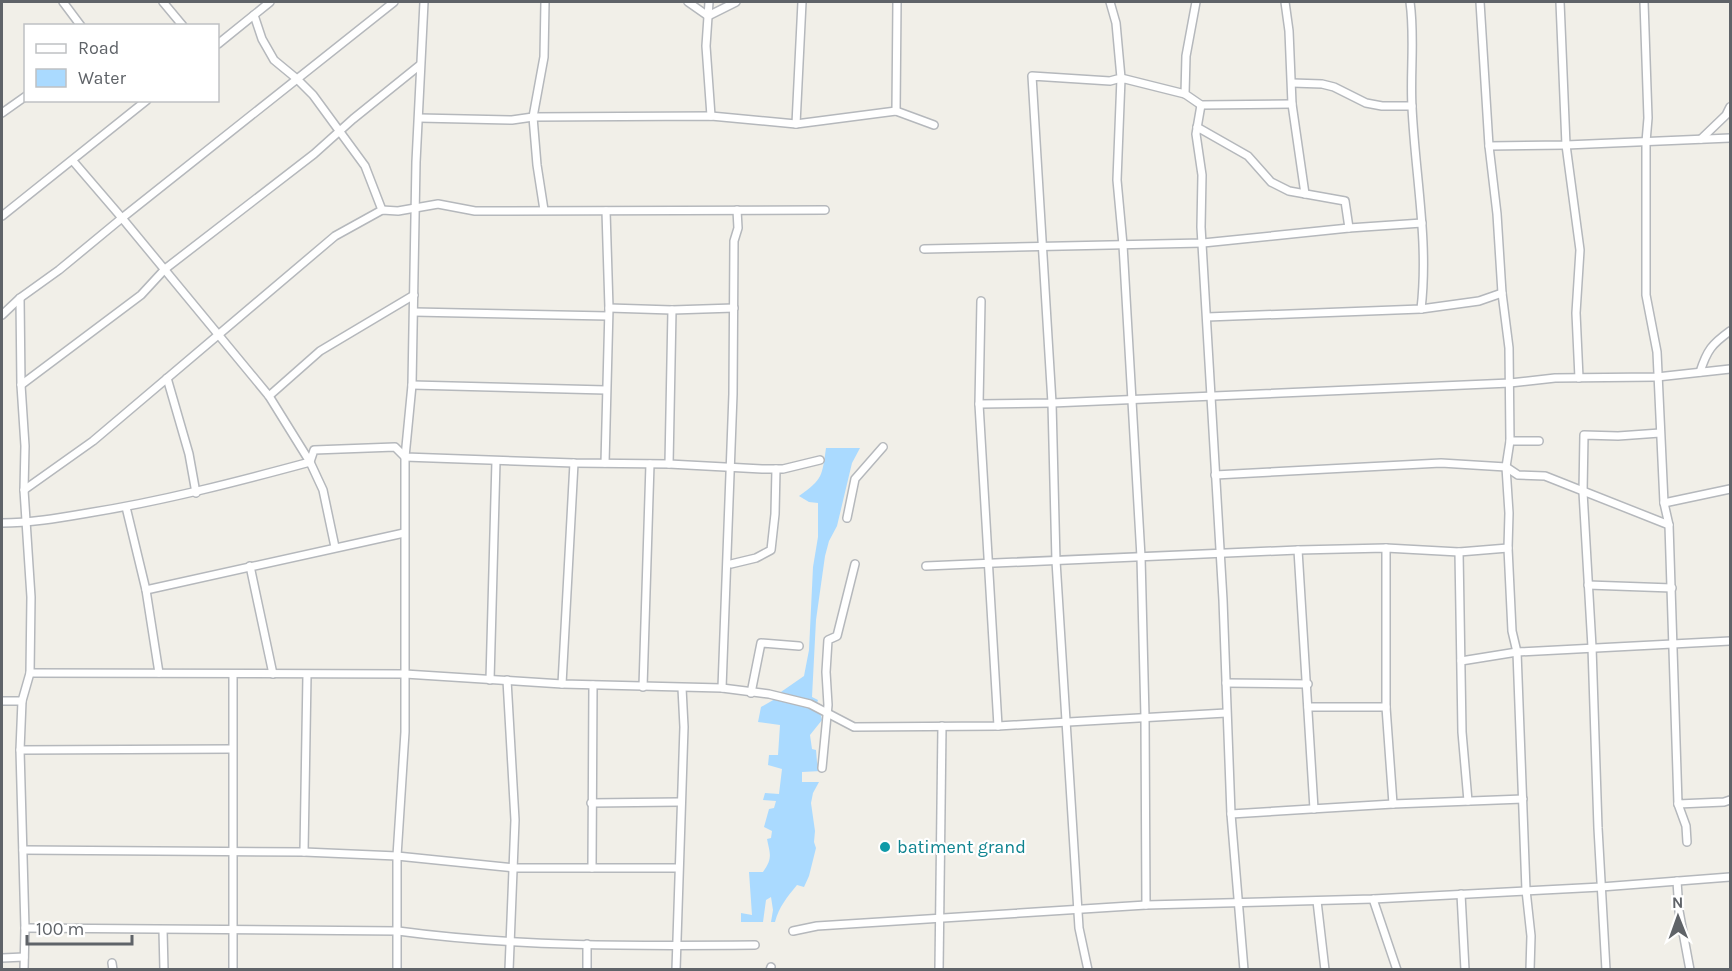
<svg xmlns="http://www.w3.org/2000/svg" width="1732" height="971" viewBox="0 0 1732 971" font-family="Karla,sans-serif">
<style>
.water{fill:#aadaff}
.lines{fill:none;stroke-linecap:round;stroke-linejoin:round}
.minor-casing{stroke:#b5b8bc;stroke-width:10}
.minor{stroke:#fff;stroke-width:7}
.culture-dot{fill:#0f9aa8;stroke:#fff;stroke-width:2}
.labels{text-anchor:middle;stroke-width:4.5;stroke-linejoin:round;paint-order:stroke}
.culture-label{font-size:18px;fill:#0d838f;stroke:#fff;text-anchor:start}
</style>
<rect width="100%" height="100%" fill="#f1efe8"/>
<g class="water">
<path d="M826 448H860L852 463 837 526 829 541 825 556 816 620 812 697 818 700 816 706 778 694 804 676 809 650 813 567 818 537V503L809 502 799 496C823 479 822 476 826 448Z"/>
<path d="M775 699 802 703 820 712 822 720 810 735 812 749 816 750 817 762 821 771 802 772V782H819L813 793 811 803 815 831 814 842 816 848 809 876 804 887 797 885C787 897 779 907 775 922H771L773 910 771 897 766 900 763 922H741V913L752 915 749 872H763C773 858 770 854 767 839L771 838 772 831 764 827 769 809 774 808 776 801 763 800 765 793 779 794 782 769 768 765 769 755H778L780 725 758 722 761 707Z"/>
</g>
<g class="lines">
<g class="minor-casing">
<g id="minor">
<path d="M63 2 81 26"/>
<path d="M163 2 183 26"/>
<path d="M688 2 708 16 736 2"/>
<path d="M709 2 706 46 711 116"/>
<path d="M1196 2 1186 56 1185 94 1201 105 1292 104"/>
<path d="M1285 2 1289 31 1292 104 1305 194"/>
<path d="M1410 2C1415 37 1410 72 1412 107 1415 174 1429 241 1421 309"/>
<path d="M1480 2 1489 146 1497 214 1502 293 1509 348 1510 441 1506 467 1509 513 1508 548 1512 631 1517 652 1526 890 1531 936 1530 970"/>
<path d="M1560 2 1566 145 1580 250 1576 313 1579 378"/>
<path d="M1644 2 1648 118 1646 142V295L1657 352 1664 503 1669 525 1678 804 1724 802 1730 800"/>
<path d="M254 15 262 39 274 60 297 79 313 95 365 166 382 210"/>
<path d="M218 44 270 2"/>
<path d="M1292 83 1322 84 1334 87 1366 103 1382 106H1412"/>
<path d="M1201 105 1196 134 1202 175 1201 227 1223 600 1231 814 1244 970"/>
<path d="M896 111 897 2"/>
<path d="M2 113 26 96"/>
<path d="M419 118 512 120 533 117 711 116 796 124 896 111 934 125"/>
<path d="M796 124 802 2"/>
<path d="M1197 127 1248 156 1271 182 1289 191 1345 201 1349 228"/>
<path d="M1701 139 1726 115 1730 107"/>
<path d="M1489 146 1566 145 1730 138"/>
<path d="M544 210 537 165 533 117 544 57 545 2"/>
<path d="M2 216 147 100"/>
<path d="M924 249 1203 243 1349 228 1422 223"/>
<path d="M20 298 21 385 25 446 24 490 31 597 30 673 22 701 20 750 25 928 24 970"/>
<path d="M981 301 979 404 998 726"/>
<path d="M609 308 672 310 734 308"/>
<path d="M414 312 608 316"/>
<path d="M2 315 20 298 59 270 122 218 73 161"/>
<path d="M1207 317 1421 309 1479 301 1502 293"/>
<path d="M1700 372C1707 350 1712 344 1730 331"/>
<path d="M167 378 189 454 196 493"/>
<path d="M21 385 141 295 165 269 314 154 353 119 420 65"/>
<path d="M412 385 606 390"/>
<path d="M269 396 320 351 414 295"/>
<path d="M979 404 1052 403 1510 383 1555 378 1657 377 1730 369"/>
<path d="M1510 441H1539"/>
<path d="M605 463 609 308 606 211"/>
<path d="M669 464 672 310"/>
<path d="M1215 475 1441 463 1506 467 1518 475 1545 476 1669 525"/>
<path d="M24 490 93 441 335 236 382 210 398 211 438 204 475 211 825 210"/>
<path d="M1664 503 1730 489"/>
<path d="M126 507 146 590 159 673"/>
<path d="M847 518 855 479 883 447"/>
<path d="M2 523C31 523 59 518 88 513 163 501 236 482 310 462L314 450 395 447 405 457 574 463 669 464 762 469H783L820 460"/>
<path d="M335 547 323 490 310 462 269 396 122 218 394 2"/>
<path d="M1386 548V707L1393 804"/>
<path d="M1298 550 1314 809"/>
<path d="M1459 552 1462 732 1468 801"/>
<path d="M731 564 756 558 771 550 775 514 776 469"/>
<path d="M250 566 273 674"/>
<path d="M926 566 1298 550 1386 548 1459 552 1508 548"/>
<path d="M1588 585 1672 588"/>
<path d="M146 590 404 533"/>
<path d="M1461 661 1517 652 1730 641"/>
<path d="M30 673 405 674 562 684 722 688 769 694 810 704 854 727 998 726 1226 713"/>
<path d="M490 680 496 461"/>
<path d="M507 680 515 820 509 970"/>
<path d="M1226 683 1308 684"/>
<path d="M562 684 574 463"/>
<path d="M643 687 650 464"/>
<path d="M722 688 733 394 734 241 738 228 737 210"/>
<path d="M751 693 761 643 799 646"/>
<path d="M2 701H22"/>
<path d="M1308 707H1386"/>
<path d="M20 750 232 749"/>
<path d="M822 768 828 705 826 672 828 640 837 636 855 564"/>
<path d="M591 803 680 802"/>
<path d="M1678 804 1686 826 1687 842"/>
<path d="M1231 814 1393 804 1523 799"/>
<path d="M23 850 304 852 397 856 514 868H678"/>
<path d="M304 852 307 675"/>
<path d="M592 868 593 685"/>
<path d="M1677 881 1679 911 1690 970"/>
<path d="M1461 894 1465 970"/>
<path d="M1373 899 1397 970"/>
<path d="M1317 901 1325 970"/>
<path d="M1146 905 1145 717 1141 557 1123 245 1117 180 1121 78 1185 94"/>
<path d="M25 928 398 931C516 947 636 946 755 945"/>
<path d="M163 930 164 970"/>
<path d="M793 931 817 926 1146 905 1373 899 1601 887 1730 877"/>
<path d="M2 958 24 957"/>
<path d="M112 963 113 970"/>
<path d="M233 970V675"/>
<path d="M397 970V856L405 732V457L412 385 416 162 424 2"/>
<path d="M587 970V944"/>
<path d="M676 970 684 727 682 688"/>
<path d="M770 970 771 967"/>
<path d="M939 970 942 726"/>
<path d="M1088 970 1079 928 1056 561 1052 403 1032 76 1110 81 1121 78 1116 23 1110 2"/>
<path d="M1606 970 1598 828 1592 647 1583 492 1584 435 1618 436 1660 433"/>
</g>
</g>
<use href="#minor" class="minor"/>
</g>
<circle class="culture-dot" cx="885" cy="847" r="6"/>
<g class="labels">
<g class="culture-label">
<text x="897" y="853">batiment grand</text>
</g>
</g>
<rect width="1732" height="971" fill="none" stroke="#5f6368" stroke-width="6"/>
<rect x="24" y="24" width="195" height="78" fill="#ffffff" stroke="#bfc1c3" stroke-width="1.5"/>
<rect x="36" y="44" width="30" height="9" fill="#ffffff" stroke="#bfc1c3" stroke-width="1.5"/>
<text x="78" y="54" font-size="18" fill="#5f6368">Road</text>
<rect x="36" y="69" width="30" height="18" fill="#aadaff" stroke="#bfc1c3" stroke-width="1.5"/>
<text x="78" y="84" font-size="18" fill="#5f6368">Water</text>
<g transform="translate(1678 917) rotate(359)" stroke="#ffffff" stroke-width="4.5" paint-order="stroke">
<path d="M0-4.5L10 22L0 15L-10 22Z" fill="#5f6368"/>
<text y="-9" font-size="16" font-weight="bold" text-anchor="middle" fill="#5f6368">N</text>
</g>
<path d="M27 935v9h105v-9" fill="none" stroke="#5f6368" stroke-width="3"/>
<text x="36" y="935" font-size="18" fill="#5f6368" stroke="#ffffff" stroke-width="4.5" paint-order="stroke">100 m</text>
</svg>
